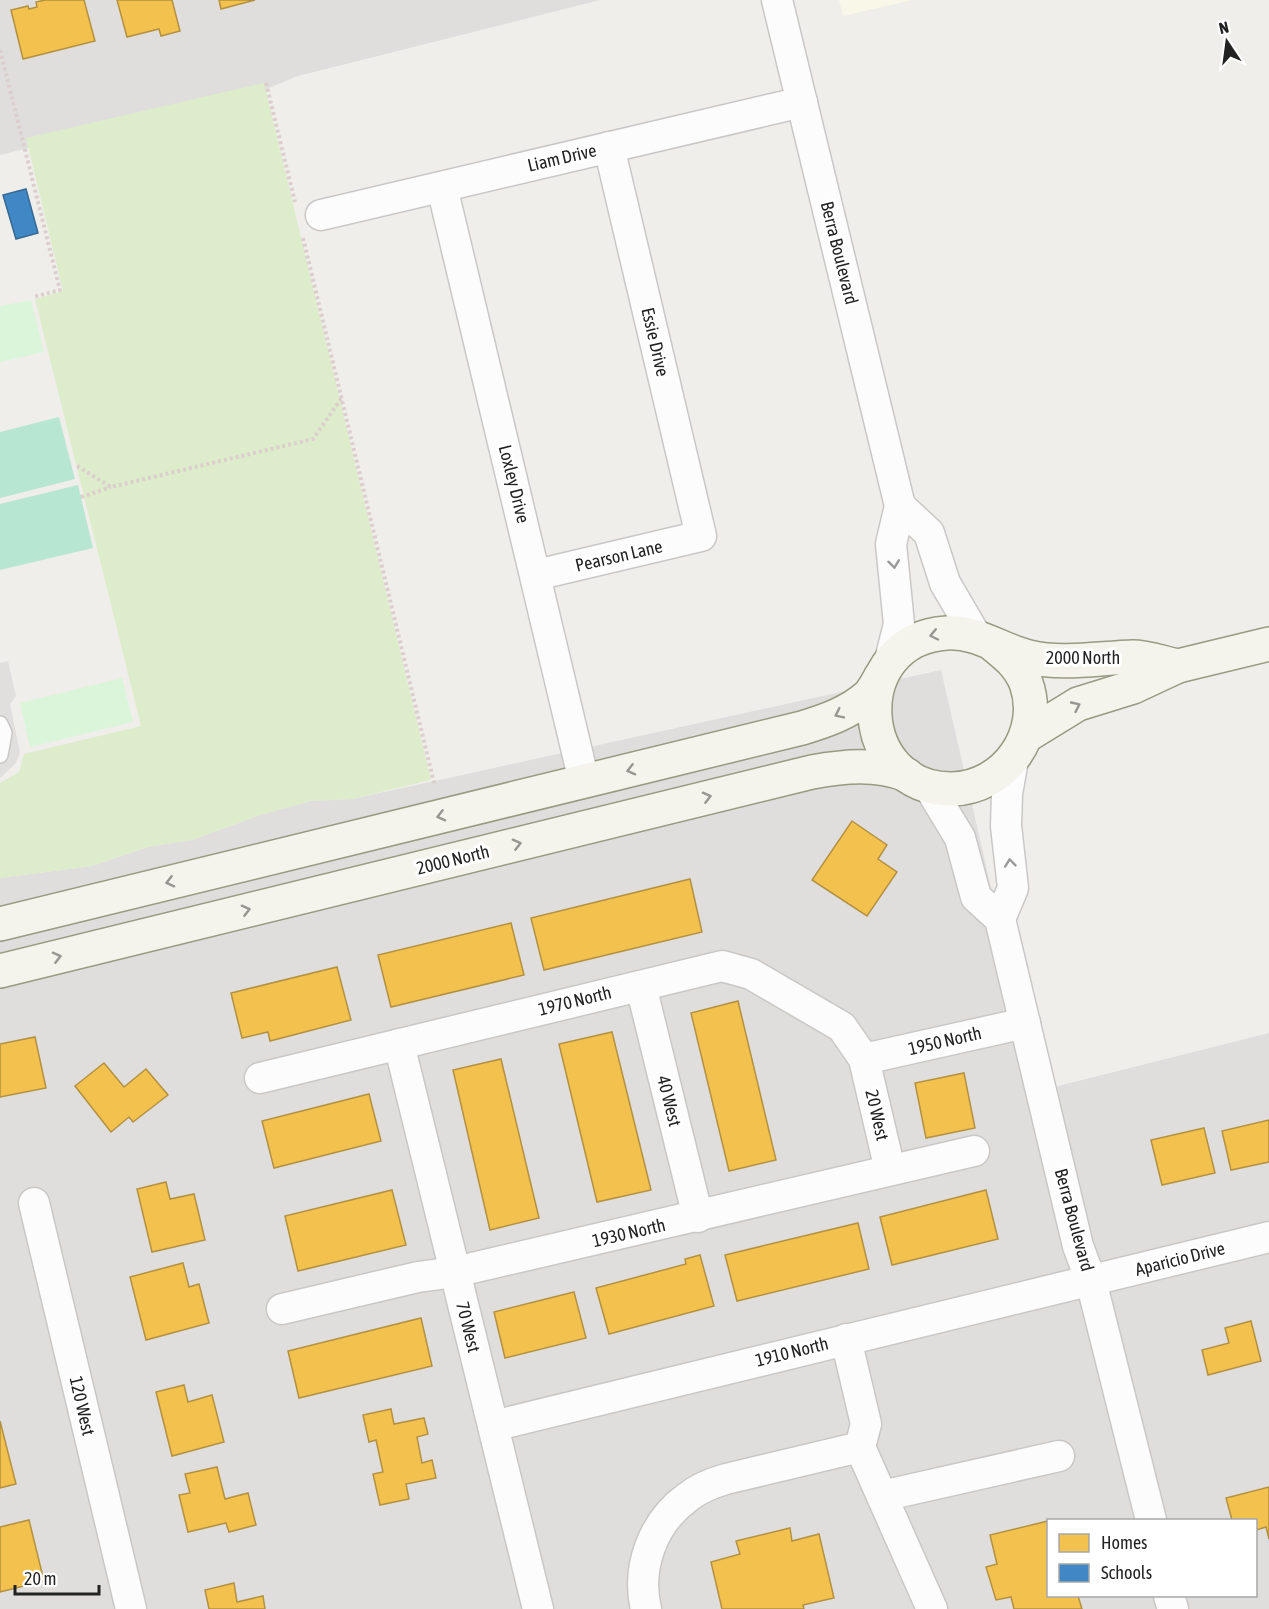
<svg xmlns="http://www.w3.org/2000/svg" width="1269" height="1609" viewBox="0 0 1269 1609" font-family="'Asap Condensed',sans-serif">
<style>
.residential{fill:#dfdedc;fill-rule:evenodd}
.education{fill:#f8f7e8}
.grass{fill:#ddeccb}
.park{fill:#daf5da}
.pitch{fill:#b7e6d2}
.parking{fill:#e0dfde}
.homes{fill:#f2c14e;stroke:#b49141;stroke-width:1.5}
.schools{fill:#3f88c5;stroke:#366994;stroke-width:1.5}
.lines{fill:none;stroke-linecap:round;stroke-linejoin:round}
.lane-casing{stroke:#c9c8c7;stroke-width:18}
.street-casing{stroke:#c9c8c7;stroke-width:33}
.secondary-casing{stroke:#999a82;stroke-width:36}
.path{stroke:#dccecd;stroke-width:4;stroke-dasharray:3 3;stroke-linecap:butt}
.lane{stroke:#fdfcfc;stroke-width:15}
.street{stroke:#fdfcfc;stroke-width:30}
.secondary{stroke:#f4f4ed;stroke-width:33}
.oneway{stroke:#9a9a9a}
.oneway2{stroke:#969692}
.labels{text-anchor:middle;stroke-width:6;stroke-linejoin:round;paint-order:stroke}
.street-label{font-size:18px;fill:#222;stroke:#fff}
</style>
<rect width="100%" height="100%" fill="#f0eeeb"/>
<g class="residential">
<path d="M0 0H600L298 76 264 90 0 155Z"/>
<path d="M941 670 1038 1091 1269 1033V1609H0V878L92 866 148 847 192 840 260 815 311 801 352 799ZM1048 1520H1256V1596H1048Z"/>
</g>
<path class="education" d="M839 0H912L843 16Z"/>
<path class="grass" d="M264 83 431 780 352 799 311 801 260 815 192 840 148 847 92 866 0 878V783L19 772 24 754 141 726 35 299 63 291 26 138Z"/>
<g class="park">
<path d="M31 300 44 352 0 362V306Z"/>
<path d="M122 678 133 722 30 747 20 703Z"/>
</g>
<g class="pitch">
<path d="M59 417 75 479 0 498V432Z"/>
<path d="M78 485 93 548 0 570V504Z"/>
</g>
<path class="parking" d="M8 661 16 696 10 704 20 753 16 763 0 778V663Z"/>
<g class="homes">
<path d="M45 0H84L95 41 23 59 11 10 28 6 29 9 37 7 36 2Z"/>
<path d="M117 0H172L180 31 161 36 159 29 127 37Z"/>
<path d="M219 0H255L221 9Z"/>
<path d="M852 821 887 845 878 859 897 872 867 916 812 880Z"/>
<path d="M690 879 702 932 544 970 531 918Z"/>
<path d="M511 923 524 975 391 1007 378 955Z"/>
<path d="M337 967 351 1020 270 1041 268 1032 242 1038 231 993Z"/>
<path d="M738 1001 776 1160 729 1171 691 1013Z"/>
<path d="M612 1032 651 1190 597 1202 559 1044Z"/>
<path d="M35 1037 46 1088 0 1097V1044Z"/>
<path d="M501 1059 539 1218 490 1230 453 1070Z"/>
<path d="M104 1063 124 1087 146 1069 168 1095 133 1122 129 1117 111 1132 75 1086Z"/>
<path d="M964 1073 975 1128 926 1138 915 1083Z"/>
<path d="M369 1094 381 1141 274 1168 262 1121Z"/>
<path d="M1269 1120V1162L1231 1170 1222 1131Z"/>
<path d="M1204 1128 1215 1173 1162 1185 1151 1140Z"/>
<path d="M166 1182 170 1199 194 1194 205 1240 152 1252 137 1189Z"/>
<path d="M392 1190 406 1245 298 1271 285 1216Z"/>
<path d="M986 1190 998 1239 892 1265 880 1217Z"/>
<path d="M858 1223 869 1269 737 1301 725 1255Z"/>
<path d="M700 1255 714 1306 609 1334 596 1288 686 1264 685 1259Z"/>
<path d="M183 1263 189 1287 199 1284 209 1323 146 1340 130 1277Z"/>
<path d="M574 1292 586 1338 505 1358 494 1312Z"/>
<path d="M421 1318 432 1366 299 1398 288 1351Z"/>
<path d="M1251 1321 1261 1361 1208 1375 1202 1350 1229 1343 1225 1328Z"/>
<path d="M184 1385 188 1402 212 1395 224 1442 172 1456 156 1392Z"/>
<path d="M391 1409 394 1424 424 1418 428 1434 417 1437 422 1463 432 1460 436 1478 406 1484 409 1499 380 1505 373 1474 383 1472 376 1440 369 1442 363 1415Z"/>
<path d="M0 1421 16 1484 0 1488Z"/>
<path d="M217 1467 225 1499 248 1493 256 1525 229 1532 226 1523 188 1532 179 1495 190 1493 185 1474Z"/>
<path d="M1269 1487V1539L1266 1527 1256 1530V1520H1232L1226 1498Z"/>
<path d="M29 1520 44 1581 0 1592V1527Z"/>
<path d="M1048 1521V1596H1078L1082 1609H1014L1011 1597 996 1600 986 1567 997 1564 990 1535Z"/>
<path d="M790 1528 792 1541 819 1534 834 1598 803 1605 804 1609H722L711 1562 740 1554 736 1541Z"/>
<path d="M234 1583 237 1602 263 1596 265 1609H209L205 1590Z"/>
</g>
<path class="schools" d="M26 189 38 233 16 239 3 195Z"/>
<g class="lines">
<g class="lane-casing">
<path id="lane" d="M0 724 4 733 0 755"/>
</g>
<g class="street-casing">
<g id="street">
<path d="M777 0 900 506 891 544 899 624 889 664"/>
<path d="M442 187 584 781"/>
<path d="M321 215 802 102"/>
<path d="M900 506 929 533 945 583 976 636"/>
<path d="M536 575 701 536 609 147"/>
<path d="M928 785 960 838 976 897 1000 919 1078 1246 1091 1281 1151 1520"/>
<path d="M1000 919 1013 888 1006 826 1007 794 1013 760"/>
<path d="M641 986 698 1217"/>
<path d="M399 1044 538 1609"/>
<path d="M864 1059 1025 1023"/>
<path d="M260 1078 722 966 751 974 842 1027 864 1059 890 1170"/>
<path d="M34 1203 131 1609"/>
<path d="M282 1309 418 1277 455 1272 974 1151"/>
<path d="M493 1426 1269 1237"/>
<path d="M860 1447 932 1609"/>
<path d="M882 1496 1059 1456"/>
<path d="M1169 1596 1173 1609"/>
<path d="M646 1609C636 1567 653 1522 688 1497 699 1488 712 1483 726 1479L860 1447 866 1424 846 1339"/>
</g>
</g>
<g class="secondary-casing">
<g id="secondary">
<path d="M991 643C1005 654 1019 665 1026 683 1044 733 1005 788 952 789 854 790 846 639 947 633 977 631 1000 650 1029 657 1062 665 1099 658 1133 657 1147 657 1163 663 1178 666"/>
<path d="M1026 736 1078 704 1133 687 1178 666 1269 644"/>
<path d="M0 924 802 728C825 721 849 713 868 696 873 691 877 683 881 676"/>
<path d="M0 971 812 772C845 766 876 763 907 775"/>
</g>
</g>
<g class="path">
<path d="M0 50 60 290 33 297"/>
<path d="M266 83 295 202"/>
<path d="M303 238 434 783"/>
<path d="M77 466 111 487 313 439 341 399"/>
<path d="M81 497 111 487"/>
</g>
<use href="#lane" class="lane"/>
<use href="#street" class="street"/>
<use href="#secondary" class="secondary"/>
</g>
<defs><path id="oneway-chevron" d="M-2-3.5L2.5 0L-2 3.5" fill="none" stroke-width="1.6" stroke-linecap="round" stroke-linejoin="round" transform="scale(1.5)"/></defs>
<g class="oneway">
<use href="#oneway-chevron" transform="translate(894 564) rotate(83)"/>
<use href="#oneway-chevron" transform="translate(1010 863) rotate(-96)"/>
</g>
<g class="oneway2">
<use href="#oneway-chevron" transform="translate(934 635) rotate(168)"/>
<use href="#oneway-chevron" transform="translate(1076 706) rotate(-25)"/>
<use href="#oneway-chevron" transform="translate(839 714) rotate(154)"/>
<use href="#oneway-chevron" transform="translate(631 770) rotate(166)"/>
<use href="#oneway-chevron" transform="translate(707 797) rotate(-14)"/>
<use href="#oneway-chevron" transform="translate(441 816) rotate(166)"/>
<use href="#oneway-chevron" transform="translate(517 844) rotate(-14)"/>
<use href="#oneway-chevron" transform="translate(170 882) rotate(166)"/>
<use href="#oneway-chevron" transform="translate(246 910) rotate(-14)"/>
<use href="#oneway-chevron" transform="translate(57 957) rotate(-14)"/>
</g>
<g class="labels">
<g class="street-label">
<text transform="translate(562 158) rotate(-13)" y="6">Liam Drive</text>
<text transform="translate(839 253) rotate(76)" y="6">Berra Boulevard</text>
<text transform="translate(655 342) rotate(77)" y="6">Essie Drive</text>
<text transform="translate(514 484) rotate(76)" y="6">Loxley Drive</text>
<text transform="translate(619 556) rotate(-13)" y="6">Pearson Lane</text>
<text x="1083" y="664">2000 North</text>
<text transform="translate(453 860) rotate(-14)" y="6">2000 North</text>
<text transform="translate(575 1001) rotate(-14)" y="6">1970 North</text>
<text transform="translate(945 1041) rotate(-13)" y="6">1950 North</text>
<text transform="translate(669 1101) rotate(76)" y="6">40 West</text>
<text transform="translate(877 1115) rotate(77)" y="6">20 West</text>
<text transform="translate(1074 1220) rotate(75)" y="6">Berra Boulevard</text>
<text transform="translate(629 1233) rotate(-13)" y="6">1930 North</text>
<text transform="translate(1180 1259) rotate(-14)" y="6">Aparicio Drive</text>
<text transform="translate(468 1327) rotate(76)" y="6">70 West</text>
<text transform="translate(792 1352) rotate(-14)" y="6">1910 North</text>
<text transform="translate(82 1406) rotate(77)" y="6">120 West</text>
</g>
</g>
<rect x="1047" y="1519" width="210" height="78" fill="#ffffff" stroke="#a7a7a7" stroke-width="1.5"/>
<rect x="1059" y="1534" width="30" height="18" fill="#f2c14e" stroke="#a7a7a7" stroke-width="1.5"/>
<text x="1101" y="1549" font-size="18" fill="#222222">Homes</text>
<rect x="1059" y="1564" width="30" height="18" fill="#3f88c5" stroke="#a7a7a7" stroke-width="1.5"/>
<text x="1101" y="1579" font-size="18" fill="#222222">Schools</text>
<g transform="translate(1227 42) rotate(347)" stroke="#ffffff" stroke-width="4.5" paint-order="stroke">
<path d="M0-4.5L10 22L0 15L-10 22Z" fill="#222222"/>
<text y="-9" font-size="16" font-weight="bold" text-anchor="middle" fill="#222222">N</text>
</g>
<path d="M15 1585v9h84v-9" fill="none" stroke="#222222" stroke-width="3"/>
<text x="24" y="1585" font-size="18" fill="#222222" stroke="#ffffff" stroke-width="4.5" paint-order="stroke">20 m</text>
</svg>
